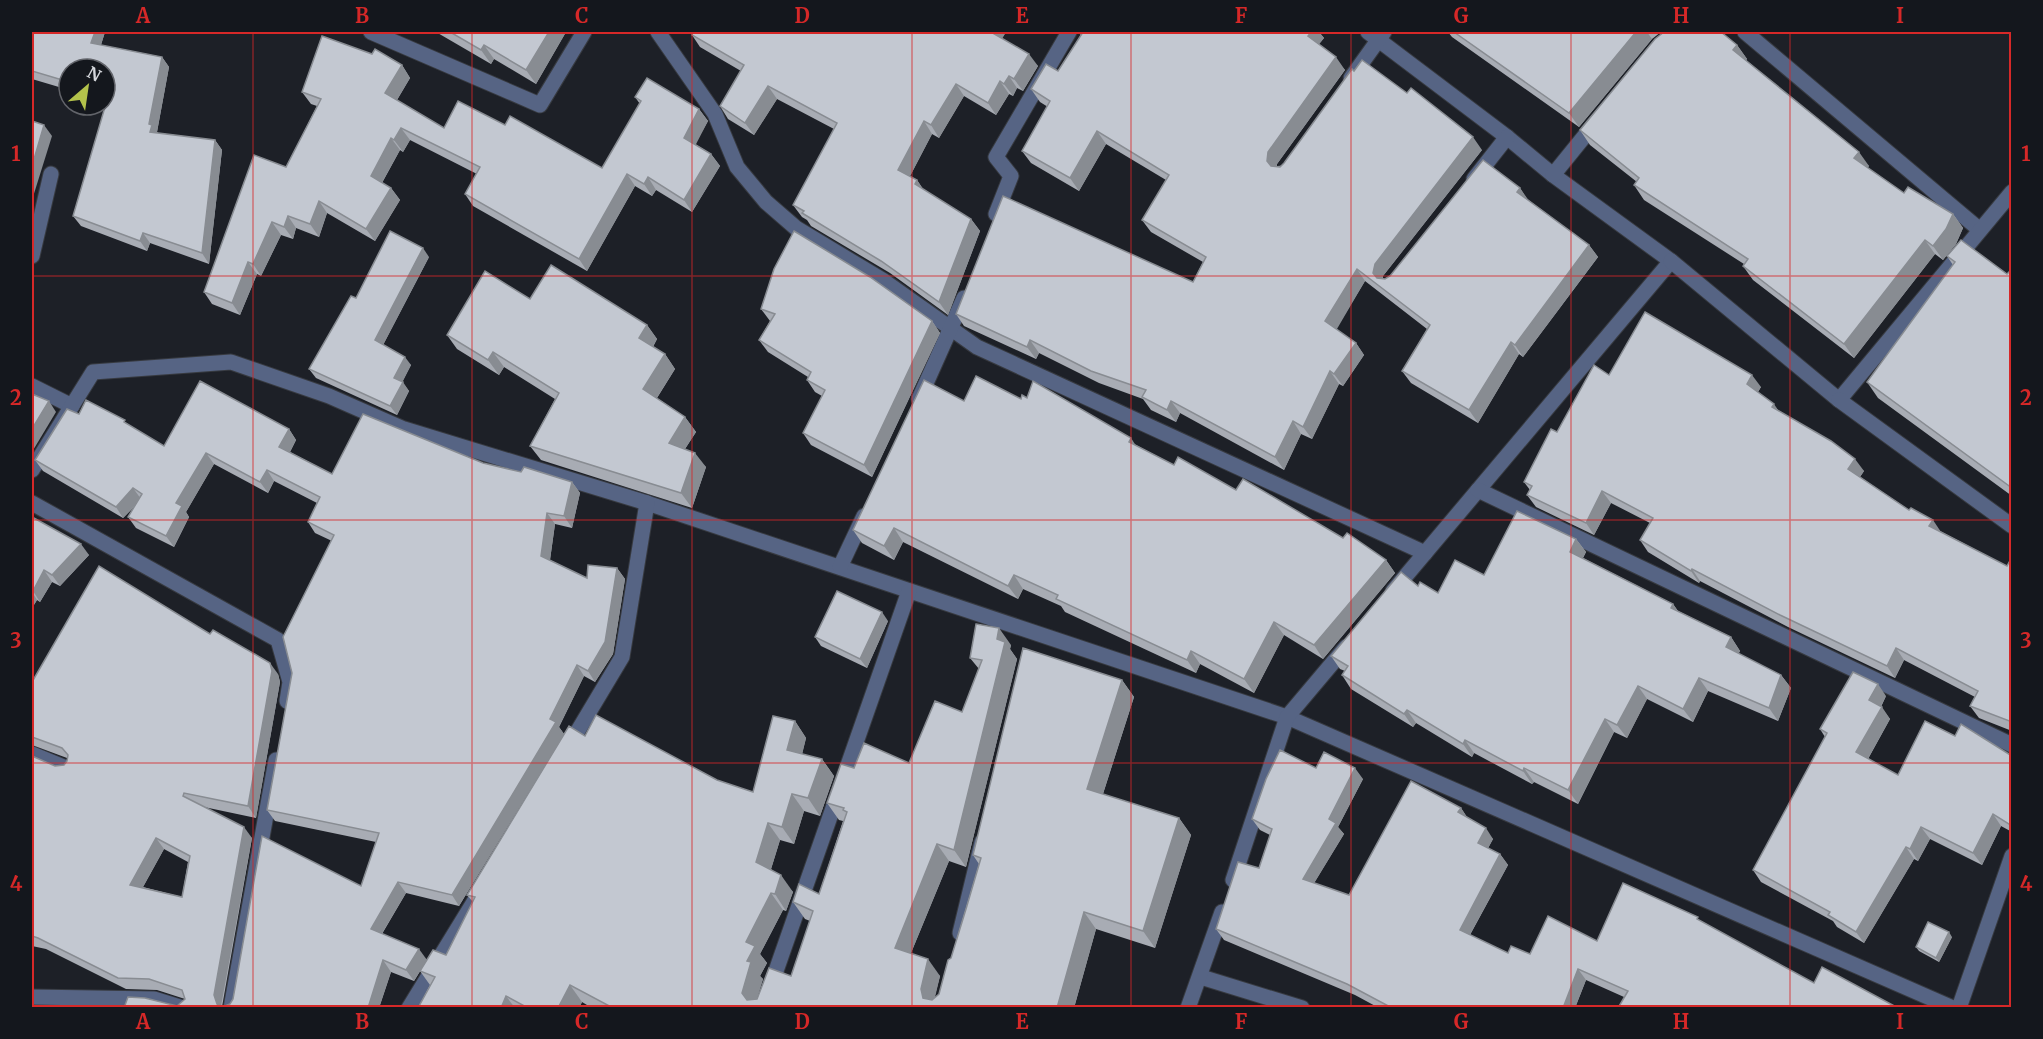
<svg xmlns="http://www.w3.org/2000/svg" width="2043" height="1039" viewBox="0 0 2043 1039" font-family="Merriweather,serif">
<style>
.lines{fill:none;stroke-linecap:round;stroke-linejoin:round}
.minor-casing{stroke:#373a40;stroke-width:17}
.minor{stroke:#566484;stroke-width:15}
.wall{fill:#a8acb4;fill-rule:evenodd}
.shaded-wall{fill:#888c92}
.building{fill:#c3c8d1;stroke:#888c92;stroke-width:1.5;fill-rule:evenodd}
.grid{fill:none;stroke:#d62828;stroke-width:1.5;stroke-opacity:0.55}
.neatline{fill:none;stroke:#d62828;stroke-width:2}
.grid-label{font-size:20px;text-anchor:middle;font-weight:bold;fill:#d62828}
</style>
<rect width="100%" height="100%" fill="#1d2027"/>
<g class="lines">
<g class="minor-casing">
<g id="minor">
<path d="M371 32 540 105 584 32"/>
<path d="M658 32 715 114 737 167 766 202 796 228 884 281 977 347 1425 553"/>
<path d="M1368 32 1507 137 1553 175 1671 261 1393 591"/>
<path d="M1745 32 1980 230"/>
<path d="M1351 78 1384 32"/>
<path d="M1553 175 1596 122"/>
<path d="M1474 179 1507 137"/>
<path d="M996 214 1011 176 996 157 1069 32"/>
<path d="M32 256 51 174"/>
<path d="M1671 261 1839 400 2012 192"/>
<path d="M32 386 72 406"/>
<path d="M919 399 964 298"/>
<path d="M1839 400 2012 526"/>
<path d="M32 470 93 372 231 362 329 396 404 429 647 503 1287 717 1953 1008"/>
<path d="M1478 490 2012 745"/>
<path d="M32 503 278 640 290 682 287 701"/>
<path d="M840 567 864 516"/>
<path d="M567 749 622 657 647 503"/>
<path d="M32 754 66 768"/>
<path d="M1233 880 1287 717 1346 647"/>
<path d="M960 933 982 842"/>
<path d="M1201 977 1302 1008"/>
<path d="M32 997 154 999 183 1008"/>
<path d="M231 1008 276 760"/>
<path d="M409 1008 477 897"/>
<path d="M763 1008 909 591"/>
<path d="M1188 1008 1222 912"/>
<path d="M1959 1008 2012 856"/>
</g>
</g>
<use href="#minor" class="minor"/>
</g>
<g class="wall">
<path d="M32 32H105L101 45 162 57 169 67 157 132 158 133 215 140 222 150 209 264 150 243 147 251 81 226 73 216 104 111 101 107 105 105V69H69V90L32 79Z"/>
<path d="M436 32H566L536 84 494 59 491 64Z"/>
<path d="M693 32H1006L1002 38 1038 66 1023 91 1017 88 1013 96 1009 94 996 115 964 96 939 138 932 134 910 176 917 180 923 189 971 219 980 231 948 315 890 273 811 226 807 220 802 217 793 205 834 129 777 99 754 135 728 119 720 106 741 71 700 47 692 35Z"/>
<path d="M1077 32H1319L1324 38 1319 44 1345 70 1277 164V166L1482 150 1383 276V279H1385L1520 188 1527 199 1589 245 1598 257 1523 357 1519 354 1478 423 1411 383 1402 371 1427 329 1365 281 1336 329 1356 343 1364 355 1343 386 1339 384 1312 439 1301 434 1284 470 1180 413 1176 422 1151 410 1143 399 1099 383 1039 353 1036 359 964 326 956 314 1193 282 1203 262 1151 232 1142 220 1166 180 1106 144 1079 191 1031 163 1022 151 1048 107 1040 102 1031 89 1058 71 1081 35Z"/>
<path d="M1448 32H1661L1652 39 1579 127 1452 37Z"/>
<path d="M1737 45 1747 59 1746 60 1869 166 1867 168 1904 193 1953 214 1963 228 1956 244 1943 260 1935 254 1854 358 1753 280 1743 266 1744 264 1644 200 1634 185 1637 182 1590 145 1580 130Z"/>
<path d="M402 65 410 78 397 100 444 128 505 125 602 168 640 104 635 97 699 109 708 121 695 144 711 154 720 166 692 212 656 190 652 196 635 186 587 271 473 206 465 194 477 174 410 140 403 152 400 150 382 183 391 188 400 200 375 241 327 213 319 237 296 228 293 239 281 235 261 276 257 274 240 315 212 304 204 292 286 167 317 106 311 104 302 92Z"/>
<path d="M1947 256 2007 274 2012 269V496L1878 398 1867 382 1953 265Z"/>
<path d="M429 257 383 345 411 365 402 382 409 391 397 415 316 378 309 369 356 298Z"/>
<path d="M530 299 647 325 657 339 653 347 665 354 675 369 657 398 685 417 696 432 685 449 706 467 692 508 541 460 530 446 555 399 504 367 499 375 457 349 447 335Z"/>
<path d="M761 309 932 321 940 333 872 477 811 445 803 433 822 396 815 392 807 380 808 377 768 352 759 340 770 321Z"/>
<path d="M1609 375 1761 387 1758 392 1780 412 1864 471 1860 477 1940 531 2007 566 2012 557V731L1979 718 1970 706 1975 697 1904 660 1895 678 1788 627 1700 581 1699 583 1648 552 1640 540 1650 523 1611 503 1594 535 1536 507 1527 495 1530 490 1524 482Z"/>
<path d="M1021 399 1136 445 1174 465 1236 490 1343 538 1386 560 1395 573 1323 659 1284 635 1254 693 1200 664 1196 673 1065 612 1061 606 1023 589 1018 599 903 542 894 560 862 543 853 530 964 401Z"/>
<path d="M129 425 164 446 289 429 296 440 290 452 332 474 483 463 521 472 572 482 580 493 572 528 555 524 550 560 587 578 617 568 625 579 613 654 595 682 584 676 559 727 564 734 459 906 406 893 382 934 427 960 414 981 391 972 379 1008H124L177 1006 185 999 157 990 126 989 46 949 32 946V756L55 766 64 765 67 761V758L32 745V682L278 674 280 682 256 818 204 807 252 838 222 1007 230 1004 361 886 376 842 275 821 267 810 332 541 315 533 308 522 317 503 274 481 268 493 214 464 186 512 189 517 174 547 136 528 128 517 135 506 123 518 43 471 35 460ZM164 849 188 862 182 897 143 887Z"/>
<path d="M32 517 89 555 60 586 52 582 40 602 37 600 32 608Z"/>
<path d="M1576 539 1586 552 1583 558 1673 604 1678 611 1731 637 1740 651 1738 654 1781 675 1791 688 1778 721 1708 691 1693 722 1647 699 1627 738 1614 732 1578 804 1534 782 1532 784 1474 753 1472 757 1416 723 1413 727 1351 689 1342 675 1345 671 1340 669 1331 656 1418 586 1438 593Z"/>
<path d="M888 621 867 668 821 646 815 637Z"/>
<path d="M1011 645 1010 649 1017 659 966 867 949 861 911 953 940 976 934 999 939 994 951 958 979 864 973 855 1122 680 1134 697 1103 794 1179 818 1191 835 1155 948 1096 929 1074 1008H592L582 1002 579 1008H418L430 985 420 971 446 955 473 902 467 895 585 736 753 792 795 721 806 738 802 754 822 759 834 776 820 816 804 811 794 844 780 840 771 869 793 892 786 911 783 910 760 954 767 963 760 976 763 979 757 998 791 976 810 921 805 919 793 902 819 894 843 821 839 820 827 803 854 768 909 763 962 712 979 669 970 658Z"/>
<path d="M1886 696 1881 707 1890 719 1868 759 1898 775 1955 736 2012 756V832L2001 826 1982 865 1930 839 1918 861 1914 859 1864 943 1837 927 1833 921 1761 882 1753 870 1825 737 1820 729Z"/>
<path d="M1316 768 1363 779 1338 827 1344 834 1314 883 1349 895 1461 808 1467 817 1493 839 1488 848 1500 854 1508 865 1470 935 1508 953 1530 954 1701 921 1814 983 1898 1008 1624 997 1586 980 1575 1008H1379L1355 995 1224 940 1216 929 1259 868 1270 835 1260 830 1252 819Z"/>
<path d="M1952 937 1939 962 1919 951 1916 947Z"/>
</g>
<g class="shaded-wall">
<path d="M95 32H105L98 54 91 43Z"/>
<path d="M549 32H566L536 84 526 70Z"/>
<path d="M991 32H1006L999 44Z"/>
<path d="M1311 32H1319L1324 38 1316 48 1308 36Z"/>
<path d="M1636 32H1647L1652 39 1579 127 1569 113Z"/>
<path d="M484 45 494 59 491 64 481 50Z"/>
<path d="M1737 45 1747 59 1743 64 1733 50Z"/>
<path d="M1029 54 1038 66 1023 91 1014 79Z"/>
<path d="M162 57 169 67 157 132 160 135 150 132 149 124Z"/>
<path d="M1336 57 1345 70 1277 164 1276 173 1267 161 1268 152Z"/>
<path d="M402 65 410 78 394 105 385 93Z"/>
<path d="M1009 76 1017 88 1013 96 1004 84Z"/>
<path d="M1000 81 1009 94 996 115 988 103Z"/>
<path d="M956 84 964 96 939 138 931 125Z"/>
<path d="M768 86 777 99 754 135 745 123Z"/>
<path d="M699 109 708 121 693 150 684 138Z"/>
<path d="M924 121 932 134 907 182 898 170Z"/>
<path d="M44 125 52 136 32 200V166Z"/>
<path d="M401 128 410 140 403 152 394 140Z"/>
<path d="M1097 131 1106 144 1079 191 1070 178Z"/>
<path d="M1473 137 1482 150 1383 276 1382 285 1373 273 1375 264Z"/>
<path d="M391 138 400 150 379 188 371 176Z"/>
<path d="M215 140 222 150 209 264 202 253Z"/>
<path d="M1859 152 1869 166 1864 172 1854 158Z"/>
<path d="M711 154 720 166 692 212 684 200Z"/>
<path d="M627 174 635 186 587 271 579 259Z"/>
<path d="M648 177 656 190 652 196 644 184Z"/>
<path d="M917 180 925 192 915 184Z"/>
<path d="M391 188 400 200 375 241 366 229Z"/>
<path d="M1520 188 1529 201 1517 192Z"/>
<path d="M319 201 327 213 319 237 310 224Z"/>
<path d="M1953 214 1963 228 1956 244 1943 260 1933 246Z"/>
<path d="M288 216 296 228 293 239 284 227Z"/>
<path d="M971 219 980 231 948 315 939 302Z"/>
<path d="M272 222 281 235 261 276 253 264Z"/>
<path d="M143 233 150 243 147 251 140 241Z"/>
<path d="M1925 240 1935 254 1854 358 1844 344Z"/>
<path d="M1589 245 1598 257 1523 357 1515 345Z"/>
<path d="M423 248 429 257 381 349 375 340Z"/>
<path d="M248 262 257 274 240 315 232 303Z"/>
<path d="M1357 269 1365 281 1334 334 1325 321Z"/>
<path d="M932 321 940 333 872 477 864 465Z"/>
<path d="M647 325 657 339 649 353 639 338Z"/>
<path d="M1030 340 1039 353 1036 359 1027 347Z"/>
<path d="M1511 342 1519 354 1478 423 1469 410Z"/>
<path d="M1356 343 1364 355 1343 386 1334 374Z"/>
<path d="M493 352 504 367 499 375 488 360Z"/>
<path d="M665 354 675 369 653 404 643 389Z"/>
<path d="M405 357 411 365 400 387 394 378Z"/>
<path d="M1330 371 1339 384 1312 439 1303 427Z"/>
<path d="M1752 375 1761 387 1755 396 1747 384Z"/>
<path d="M403 382 409 391 397 415 390 406Z"/>
<path d="M49 401 56 412 32 452V429Z"/>
<path d="M1171 401 1180 413 1176 422 1167 410Z"/>
<path d="M1774 404 1782 416 1772 407Z"/>
<path d="M685 417 696 432 679 458 669 443Z"/>
<path d="M1293 421 1301 434 1284 470 1275 457Z"/>
<path d="M289 429 296 440 287 458 279 447Z"/>
<path d="M1131 438 1140 452 1129 442Z"/>
<path d="M206 453 214 464 186 512 189 517 174 547 166 536 176 503Z"/>
<path d="M695 453 706 467 692 508 681 493Z"/>
<path d="M1855 459 1864 471 1857 481 1848 469Z"/>
<path d="M267 470 274 481 268 493 260 482Z"/>
<path d="M572 482 580 493 572 528 564 516Z"/>
<path d="M133 488 141 499 123 518 116 507Z"/>
<path d="M1602 491 1611 503 1594 535 1586 523Z"/>
<path d="M547 513 555 524 549 567 541 556Z"/>
<path d="M1933 520 1941 532 1929 526Z"/>
<path d="M894 528 903 542 894 560 884 546Z"/>
<path d="M1576 539 1586 552 1579 565 1570 552Z"/>
<path d="M81 544 89 555 60 586 52 575Z"/>
<path d="M1386 560 1395 573 1323 659 1314 645Z"/>
<path d="M617 568 625 579 613 654 595 682 588 671Z"/>
<path d="M1692 569 1700 581 1699 583 1691 571Z"/>
<path d="M44 570 52 582 40 602 33 591Z"/>
<path d="M1014 575 1023 589 1018 599 1008 586Z"/>
<path d="M32 592 37 600 32 608Z"/>
<path d="M1673 604 1682 617 1671 608Z"/>
<path d="M882 612 888 621 867 668 860 659Z"/>
<path d="M1274 622 1284 635 1254 693 1244 679Z"/>
<path d="M999 628 1011 645 1010 649 1017 659 966 867 954 850Z"/>
<path d="M1731 637 1740 651 1735 661 1726 647Z"/>
<path d="M1896 648 1904 660 1895 678 1887 666Z"/>
<path d="M1191 651 1200 664 1196 673 1187 660Z"/>
<path d="M270 663 278 674 280 682 256 818 248 806Z"/>
<path d="M577 665 584 676 559 727 564 734 459 906 452 895 550 719Z"/>
<path d="M1781 675 1791 688 1778 721 1769 708Z"/>
<path d="M1699 678 1708 691 1693 722 1683 709Z"/>
<path d="M1122 680 1134 697 1099 806 1087 789Z"/>
<path d="M1878 684 1886 696 1878 712 1869 700Z"/>
<path d="M1638 686 1647 699 1627 738 1617 725Z"/>
<path d="M1882 707 1890 719 1865 764 1856 752Z"/>
<path d="M1407 710 1416 723 1413 727 1404 714Z"/>
<path d="M1605 719 1614 732 1578 804 1568 790Z"/>
<path d="M795 721 806 738 799 767 787 750Z"/>
<path d="M1465 740 1474 753 1472 757 1463 744Z"/>
<path d="M822 759 834 776 820 816 808 798Z"/>
<path d="M1355 768 1363 779 1338 827 1344 834 1310 890 1303 879 1329 819Z"/>
<path d="M1524 768 1534 782 1532 784 1523 771Z"/>
<path d="M792 794 804 811 794 844 782 827Z"/>
<path d="M1461 808 1468 819 1458 812Z"/>
<path d="M1993 814 2001 826 1982 865 1973 853Z"/>
<path d="M1179 818 1191 835 1155 948 1143 931Z"/>
<path d="M768 823 780 840 768 879 756 862Z"/>
<path d="M244 827 252 838 221 1006 217 1004 214 995Z"/>
<path d="M1921 827 1930 839 1918 861 1910 849Z"/>
<path d="M1486 828 1493 839 1485 854 1478 843Z"/>
<path d="M156 838 164 849 138 896 130 885Z"/>
<path d="M937 844 949 861 906 965 895 948Z"/>
<path d="M1906 847 1914 859 1864 943 1856 932Z"/>
<path d="M1500 854 1508 865 1467 940 1460 930Z"/>
<path d="M781 875 793 892 786 911 775 894Z"/>
<path d="M398 882 406 893 378 940 371 929Z"/>
<path d="M771 893 783 910 760 954 767 963 760 976 763 979 754 1008 742 993 747 961 746 942Z"/>
<path d="M1084 912 1096 929 1074 1008H1057Z"/>
<path d="M1949 932 1952 937 1939 962 1936 958Z"/>
<path d="M419 949 427 960 414 981 406 970Z"/>
<path d="M928 959 940 976 933 1006 923 998 921 989Z"/>
<path d="M383 960 391 972 379 1008H368Z"/>
<path d="M1578 969 1586 980 1575 1008H1563Z"/>
<path d="M570 985 582 1002 579 1008H558Z"/>
<path d="M506 996 515 1008H501Z"/>
</g>
<g class="building">
<path d="M32 32H95L91 43 162 57 149 124 152 125 150 132 215 140 202 253 143 233 140 241 73 216 105 107H101V105H105V69H69V82L32 71Z"/>
<path d="M450 32H549L526 70 484 45 481 50Z"/>
<path d="M693 32H991L1029 54 1014 79 1009 76 1004 84 1000 81 988 103 956 84 931 125 924 121 898 170 917 180 915 184 971 219 939 302 881 261 802 213 804 211 793 205 837 123 768 86 745 123 720 106 744 65 692 35Z"/>
<path d="M1083 32H1311L1308 36 1336 57 1268 152 1267 161 1271 166 1280 167 1284 163 1352 69 1354 71 1362 60 1407 93 1411 88 1473 137 1375 264 1373 273 1377 278 1385 279 1390 276 1483 160 1520 188 1517 192 1589 245 1515 345 1511 342 1469 410 1402 371 1430 325 1357 269 1325 321 1356 343 1334 374 1330 371 1303 427 1293 421 1275 457 1171 401 1167 410 1142 397 1146 390 1091 371 1030 340 1027 347 956 314 1003 196 1193 282 1206 257 1142 220 1169 175 1097 131 1070 178 1022 151 1050 101 1031 89 1046 64 1058 71Z"/>
<path d="M1454 32H1636L1569 113Z"/>
<path d="M1664 32H1721L1737 45 1733 50 1859 152 1854 158 1904 193 1908 187 1953 214 1946 229 1933 246 1925 240 1844 344 1743 266 1748 259 1634 185 1639 178 1580 130 1655 39Z"/>
<path d="M322 36 372 54 375 49 402 65 385 93 444 128 458 101 505 125 510 116 602 168 641 101 635 97 647 78 699 109 684 138 711 154 684 200 648 177 644 184 627 174 579 259 465 194 480 167 401 128 394 140 391 138 371 176 391 188 366 229 319 201 310 224 288 216 284 227 272 222 253 264 248 262 232 303 204 292 254 155 286 167 321 99 302 92Z"/>
<path d="M32 121 44 125 32 166Z"/>
<path d="M390 231 423 248 375 340 405 357 394 378 403 382 390 406 309 369 351 296 356 298Z"/>
<path d="M794 231 870 277 932 321 864 465 803 433 825 390 807 380 811 372 759 340 775 314 761 309 774 269Z"/>
<path d="M1961 240 2007 274 2012 269V488L1867 382 1955 262 1947 256Z"/>
<path d="M551 265 647 325 639 338 665 354 643 389 685 417 669 443 695 453 681 493 530 446 559 393 493 352 488 360 447 335 485 271 530 299Z"/>
<path d="M1645 312 1752 375 1747 384 1774 404 1772 407 1831 441 1855 459 1848 469 1909 510 1911 508 1933 520 1929 526 2007 566 2012 557V722L1970 706 1978 691 1896 648 1887 666 1780 615 1692 569 1691 571 1640 540 1653 518 1602 491 1586 523 1527 495 1532 486 1524 482 1551 429 1557 432 1594 365 1609 375Z"/>
<path d="M976 376 1021 399 1022 395 1027 398 1033 381 1131 438 1129 442 1174 465 1178 457 1236 490 1243 479 1343 538 1347 533 1386 560 1314 645 1274 622 1244 679 1191 651 1187 660 1056 599 1058 595 1014 575 1008 586 894 528 884 546 853 530 924 380 964 401Z"/>
<path d="M200 381 289 429 279 447 332 474 363 414 483 463 521 472 524 467 572 482 564 516 547 513 541 556 587 578 588 565 617 568 605 642 588 671 577 665 550 719 556 722 452 895 398 882 371 929 419 949 406 970 383 960 368 1008H124L128 997 145 998 177 1006 185 999 182 990 149 979 118 978 38 938 32 936V756L55 766 64 765 67 761 68 755 62 748 32 737V682L99 566 210 634 213 630 270 663 272 671 248 806 184 793 183 796 244 827 214 995 217 1004 222 1007 230 1004 233 999 262 836 361 886 379 833 267 810 292 673 283 637 334 535 308 522 320 497 267 470 260 482 206 453 176 503 182 506 166 536 128 517 142 494 133 488 116 507 35 460 67 409 79 414 86 400 125 420 124 422 164 446ZM156 838 190 856 182 897 130 885Z"/>
<path d="M32 394 49 401 32 429Z"/>
<path d="M1517 511 1576 539 1570 552 1673 604 1671 608 1731 637 1726 647 1781 675 1769 708 1699 678 1683 709 1638 686 1617 725 1605 719 1568 790 1524 768 1523 771 1465 740 1463 744 1407 710 1404 714 1342 675 1348 666 1331 656 1401 572 1418 586 1420 582 1438 593 1455 560 1484 575Z"/>
<path d="M32 517 81 544 52 575 44 570 33 591 32 590Z"/>
<path d="M837 591 882 612 860 659 815 637Z"/>
<path d="M976 624 999 628 997 639 1005 642 954 850 937 844 895 948 928 959 921 989 923 998 932 1000 939 994 948 960 951 958 966 909 981 858 973 855 1023 648 1122 680 1087 789 1179 818 1143 931 1084 912 1057 1008H613L570 985 558 1008H528L506 996 501 1008H418L435 977 420 971 433 950 446 955 475 897 467 895 569 726 585 736 596 715 717 780 753 792 773 716 795 721 787 750 822 759 808 798 792 794 782 827 768 823 756 862 781 875 775 894 771 893 746 942 755 946 747 961 751 962 742 993 747 1000 757 999 769 968 791 976 813 911 793 902 799 884 819 894 847 812 843 810 844 808 827 803 841 764 854 768 864 743 909 763 935 701 962 712 982 660 970 658Z"/>
<path d="M1853 672 1878 684 1869 700 1882 707 1856 752 1898 775 1925 721 1955 736 1961 724 2012 756V826L1993 814 1973 853 1921 827 1910 849 1906 847 1856 932 1828 915 1830 912 1753 870 1827 733 1820 729Z"/>
<path d="M1280 750 1316 768 1324 752 1355 768 1329 819 1336 823 1303 879 1349 895 1411 781 1461 808 1458 812 1486 828 1478 843 1500 854 1460 930 1508 953 1511 946 1530 954 1548 916 1597 941 1623 883 1698 917 1697 919 1814 983 1822 967 1898 1008H1618L1628 991 1578 969 1563 1008H1392L1347 984 1216 929 1238 862 1259 868 1272 829 1252 819 1266 779Z"/>
<path d="M1928 922 1949 932 1936 958 1916 947Z"/>
</g>
<path class="grid" d="M253 32V1008M472 32V1008M692 32V1008M912 32V1008M1131 32V1008M1351 32V1008M1571 32V1008M1790 32V1008M32 276H2012M32 520H2012M32 763H2012"/>
<rect width="2043" height="1039" fill="none" stroke="#14171d" stroke-width="66"/>
<g transform="translate(87 87) rotate(29)"><circle r="28" fill="#14171d" stroke="#62646a" stroke-width="1.5"/>
<path d="M0-4.5L10 22L0 15L-10 22Z" fill="#b3c24b"/>
<text y="-9" font-size="16" font-weight="bold" text-anchor="middle" fill="#d6d8dd">N</text>
</g>
<rect x="33" y="33" width="1977" height="973" class="neatline"/>
<g class="grid-label">
<text x="143" y="23">A</text>
<text x="362" y="23">B</text>
<text x="582" y="23">C</text>
<text x="802" y="23">D</text>
<text x="1022" y="23">E</text>
<text x="1241" y="23">F</text>
<text x="1461" y="23">G</text>
<text x="1681" y="23">H</text>
<text x="1900" y="23">I</text>
<text x="16" y="161">1</text>
<text x="2026" y="161">1</text>
<text x="16" y="405">2</text>
<text x="2026" y="405">2</text>
<text x="16" y="648">3</text>
<text x="2026" y="648">3</text>
<text x="16" y="891">4</text>
<text x="2026" y="891">4</text>
<text x="143" y="1029">A</text>
<text x="362" y="1029">B</text>
<text x="582" y="1029">C</text>
<text x="802" y="1029">D</text>
<text x="1022" y="1029">E</text>
<text x="1241" y="1029">F</text>
<text x="1461" y="1029">G</text>
<text x="1681" y="1029">H</text>
<text x="1900" y="1029">I</text>
</g>
</svg>
